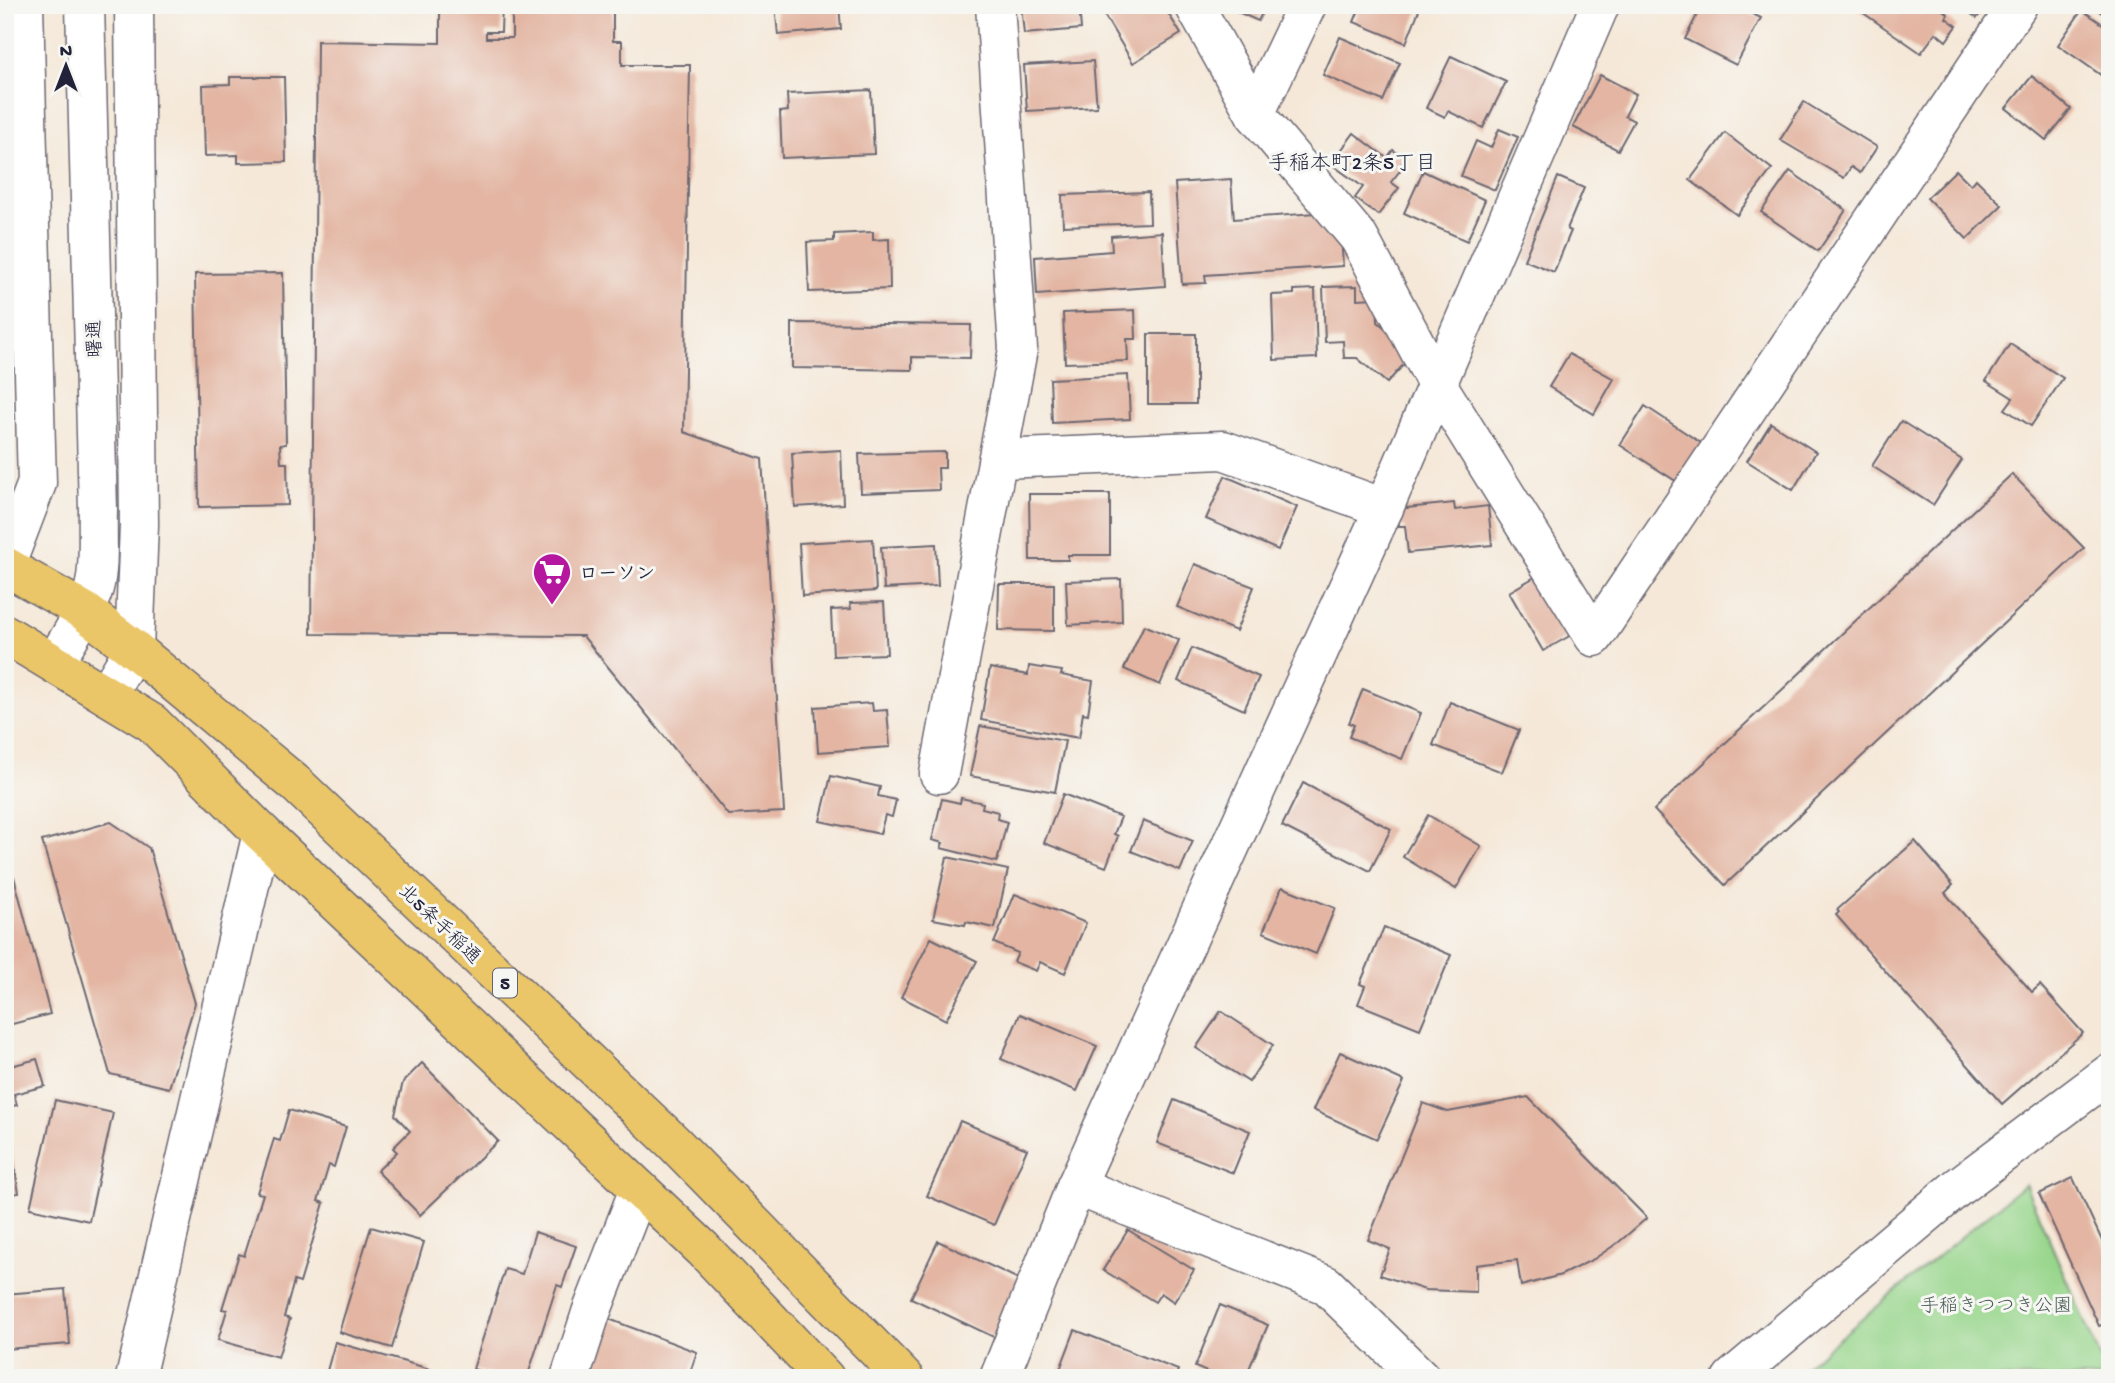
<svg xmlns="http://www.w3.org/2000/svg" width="2115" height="1383" viewBox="0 0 2115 1383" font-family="'Gochi Hand','Klee One',sans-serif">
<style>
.green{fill:#98d68c;stroke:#5d7c64;stroke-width:2}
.building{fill:#e3b5a2}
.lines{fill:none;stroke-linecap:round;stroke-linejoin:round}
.minor-casing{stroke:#6c6772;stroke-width:41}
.highway-casing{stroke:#6c6772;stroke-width:41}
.minor{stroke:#fff;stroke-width:38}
.highway{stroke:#eac669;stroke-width:38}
.labels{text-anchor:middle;stroke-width:6;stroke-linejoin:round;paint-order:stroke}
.shield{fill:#f6f6f2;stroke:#626272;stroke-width:2}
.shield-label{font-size:18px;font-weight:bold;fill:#22223b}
.street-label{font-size:19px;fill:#22223b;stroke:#f6f6f2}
.poi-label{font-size:19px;font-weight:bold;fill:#22223b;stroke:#f6f6f2;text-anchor:start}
.park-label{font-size:19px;fill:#455853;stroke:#f6f6f2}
.neighbourhood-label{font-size:21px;fill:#22223b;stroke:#f6f6f2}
</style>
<rect width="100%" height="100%" fill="#f6f6f2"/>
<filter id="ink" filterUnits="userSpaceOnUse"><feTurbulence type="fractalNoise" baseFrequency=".0143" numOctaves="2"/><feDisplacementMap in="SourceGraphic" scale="14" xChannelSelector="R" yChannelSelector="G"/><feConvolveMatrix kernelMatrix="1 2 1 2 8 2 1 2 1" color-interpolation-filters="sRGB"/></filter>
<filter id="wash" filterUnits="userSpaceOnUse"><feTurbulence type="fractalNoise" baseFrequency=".00686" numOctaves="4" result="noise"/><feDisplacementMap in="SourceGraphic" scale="28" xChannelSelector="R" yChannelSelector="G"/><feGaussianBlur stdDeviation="1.57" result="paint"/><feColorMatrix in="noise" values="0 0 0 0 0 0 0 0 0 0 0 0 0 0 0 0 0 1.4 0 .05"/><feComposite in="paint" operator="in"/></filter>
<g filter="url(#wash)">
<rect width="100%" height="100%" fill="#f5e8d8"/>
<path class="green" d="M2025 1184 2109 1378H1791Z"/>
<g id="blocks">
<g class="building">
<path d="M440 5H502L501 32H486V38H512V5H613V41H622V65H690L684 432 762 459 784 812 728 815 583 636 311 634 317 41 440 43Z"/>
<path d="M775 5H839L841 29 778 35Z"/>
<path d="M1021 5H1079L1081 29 1024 34Z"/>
<path d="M1098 5H1163L1181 34 1133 63Z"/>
<path d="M1222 5H1266L1258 21Z"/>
<path d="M1361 5H1421L1406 43 1354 22Z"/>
<path d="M1702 5H1746L1744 10 1761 18 1736 65 1685 39Z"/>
<path d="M1862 5H1936L1948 14 1946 18 1957 26 1946 41 1936 33 1921 53 1859 10Z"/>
<path d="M1959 5H1986L1977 18Z"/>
<path d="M2091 5H2110V19Z"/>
<path d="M2082 10 2110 29V62L2101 75 2058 45Z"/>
<path d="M1340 37 1400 63 1383 101 1323 75Z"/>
<path d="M1451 56 1506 82 1483 128 1448 111 1445 117 1426 108Z"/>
<path d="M1093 61 1097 107 1027 111 1024 65Z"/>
<path d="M1600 75 1636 94 1625 116 1634 121 1618 150 1573 127Z"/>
<path d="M2032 76 2071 109 2046 140 2006 108Z"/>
<path d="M230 77H284L286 162 238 163V155L205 156 203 85 230 84Z"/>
<path d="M871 90 874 154 782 158 780 112 788 111 787 94Z"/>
<path d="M1804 102 1877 147 1860 173 1851 167 1844 178 1780 140Z"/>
<path d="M1499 129 1518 137 1495 190 1461 176 1476 141 1491 148Z"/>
<path d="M1354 133 1387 158 1393 150 1405 159 1400 166 1402 168 1391 182 1399 188 1378 215 1355 198 1363 187 1331 164Z"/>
<path d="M1725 133 1772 169 1737 215 1690 180Z"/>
<path d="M1956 170 1971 185 1976 179 2002 205 1967 239 1927 198Z"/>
<path d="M1423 171 1485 200 1467 241 1404 213Z"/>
<path d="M1790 171 1846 210 1818 251 1761 212Z"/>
<path d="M1558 177 1584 188 1567 229 1571 231 1554 272 1524 260Z"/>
<path d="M1231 179 1234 219 1329 212 1341 234 1343 266 1205 275 1206 283 1182 284 1175 183Z"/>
<path d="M1149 192 1150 223 1063 226 1062 195Z"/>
<path d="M873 232V240L889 239 890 289 809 292 807 242 834 241V234Z"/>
<path d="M1162 232 1165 286 1037 295 1035 257 1112 251 1111 236Z"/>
<path d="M283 273 286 444 280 445 281 463H287L288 505 199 507 195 274Z"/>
<path d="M1357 286V299L1377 298 1378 322 1414 353 1387 383 1357 358H1344L1343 341 1325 342 1323 287Z"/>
<path d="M1315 289 1317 358 1274 360 1272 295 1294 294V290Z"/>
<path d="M1135 310 1136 339H1127L1128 361 1065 363 1063 313Z"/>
<path d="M792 323 971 325 970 358 912 357V370L792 368Z"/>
<rect x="1148" y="334" width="48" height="70"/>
<path d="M2010 344 2063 378 2031 426 2005 409 2013 398 1986 381Z"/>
<path d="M1569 354 1614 379 1594 414 1549 387Z"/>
<path d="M1128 375 1130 419 1052 423 1050 379Z"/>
<path d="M1645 406 1707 447 1682 485 1620 445Z"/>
<path d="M1901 421 1962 460 1933 505 1872 466Z"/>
<path d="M1771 423 1816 452 1793 490 1747 461Z"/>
<path d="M841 450 843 504 795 507 792 453Z"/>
<path d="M945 452V468H938L939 490 861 493 859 454Z"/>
<path d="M2012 474 2084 548 1725 885 1654 810Z"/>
<path d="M1225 476 1297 507 1278 550 1206 519Z"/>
<path d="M1029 494H1110V555H1068V560H1030Z"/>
<path d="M1454 503 1455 510 1488 506 1492 545 1408 553 1405 526H1399L1397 509Z"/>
<path d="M873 539 876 591 802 596 799 543Z"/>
<path d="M936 544 938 586 884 589 881 547Z"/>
<path d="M1195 564 1254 587 1236 631 1177 607Z"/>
<path d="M1540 574 1575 633 1543 651 1509 592Z"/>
<path d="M1121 579 1122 622 1068 625 1066 581Z"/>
<path d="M999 584H1054V631L998 630Z"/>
<path d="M884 602 887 654 833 656 831 610 851 609 850 603Z"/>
<path d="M1144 625 1179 640 1160 685 1124 669Z"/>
<path d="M1192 648 1259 677 1244 710 1178 681Z"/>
<path d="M1029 666 1062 671 1061 675 1093 681 1088 714 1083 713 1079 738 981 720 990 668 1028 675Z"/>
<path d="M1363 689 1421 713 1402 759 1349 737 1354 725 1349 723Z"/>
<path d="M1450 702 1519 730 1502 772 1433 745Z"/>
<path d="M872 703 873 711 887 710 890 747 818 752 815 707Z"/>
<path d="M980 726 1065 741 1055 792 970 776Z"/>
<path d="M831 776 880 787 878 796 896 800 892 817 885 815 880 834 820 821Z"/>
<path d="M1303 783 1391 829 1370 871 1282 826Z"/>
<path d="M1063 794 1121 817 1114 834 1118 836 1106 867 1044 843Z"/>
<path d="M961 798 983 803 982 808 998 812 997 819 1007 822 997 862 941 848 943 843 932 840 942 799 960 803Z"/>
<path d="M1428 815 1481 846 1456 889 1403 857Z"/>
<path d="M1143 821 1193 841 1180 871 1131 851Z"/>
<path d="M111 822 149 848 195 1003 169 1088 110 1074 42 841Z"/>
<path d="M1915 841 1953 885 1945 893 2032 992 2040 985 2083 1033 2002 1104 1836 915 1839 912 1837 910Z"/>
<path d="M947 857 1008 870 995 928 966 922 965 925 933 919Z"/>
<path d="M14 877 50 1014 5 1026V879Z"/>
<path d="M1282 887 1335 908 1316 954 1263 932Z"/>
<path d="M1015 894 1086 923 1065 973 1040 962 1036 971 1014 962 1018 953 994 943Z"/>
<path d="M1384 927 1451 955 1420 1029 1358 1004 1365 986 1360 984Z"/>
<path d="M931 938 977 961 946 1020 901 997Z"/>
<path d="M1221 1011 1273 1045 1249 1082 1196 1048Z"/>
<path d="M1020 1014 1097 1046 1077 1091 1001 1059Z"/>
<path d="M1340 1052 1404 1081 1377 1139 1313 1110Z"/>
<path d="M37 1059 45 1086 14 1094 17 1105 5 1108V1061L7 1067Z"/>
<path d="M422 1063 498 1141 420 1215 377 1171 397 1152 393 1148 410 1131 395 1115 403 1082Z"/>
<path d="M1528 1097 1647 1218 1619 1242 1594 1259 1561 1275 1521 1286 1517 1260 1476 1265V1292L1425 1290 1380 1275 1390 1249 1368 1240 1423 1103 1448 1112Z"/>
<path d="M55 1100 113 1113 89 1221 30 1208Z"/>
<path d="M1174 1100 1250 1131 1233 1173 1157 1143Z"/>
<path d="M289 1110 346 1127 334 1167 329 1165 318 1201 324 1203 300 1283 294 1281 284 1317 290 1319 278 1357 218 1340 227 1310 222 1309 239 1254 244 1256 263 1194 257 1193 274 1139 280 1141Z"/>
<path d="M960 1121 1027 1149 994 1225 927 1196Z"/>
<path d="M11 1146 19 1193 5 1195V1147Z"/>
<path d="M2073 1178 2110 1258V1322L2099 1326 2039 1194Z"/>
<path d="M371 1227 424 1242 392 1348 339 1332Z"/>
<path d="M1128 1230 1194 1270 1174 1302 1161 1293 1155 1302 1103 1270Z"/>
<path d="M535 1232 576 1246 562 1287 557 1285 527 1378H502L473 1369 505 1269 522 1274Z"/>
<path d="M938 1241 1027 1283 1000 1340 911 1298Z"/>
<path d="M65 1289 70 1344 5 1349V1294Z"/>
<path d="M1220 1305 1268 1325 1245 1378H1221L1195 1367Z"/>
<path d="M606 1318 697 1352 688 1378H584Z"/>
<path d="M1075 1330 1178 1370 1175 1378H1075L1059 1372Z"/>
<path d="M335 1342 430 1369 428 1378H325Z"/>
</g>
</g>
</g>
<g filter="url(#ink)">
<use href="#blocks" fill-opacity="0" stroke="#6c6772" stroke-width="2"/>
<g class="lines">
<g class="minor-casing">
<g id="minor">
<path d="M1194 5 1255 114 1359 238 1437 384 1594 637 2018 5"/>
<path d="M1255 114 1307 5"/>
<path d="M999 459 1223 450 1384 508"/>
<path d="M5 567 37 483 24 5"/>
<path d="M55 662C68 638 86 614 94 588 100 566 97 533 98 510L85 5"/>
<path d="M106 695 134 649 139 525 134 5"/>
<path d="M939 774 1018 349 995 5"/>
<path d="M1076 1186 1326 1285 1421 1378"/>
<path d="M135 1378 262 833"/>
<path d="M570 1378 591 1313 639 1189"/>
<path d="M999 1378 1076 1186 1384 508 1600 5"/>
<path d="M1732 1378 1958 1187 2110 1073"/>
</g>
</g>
<g class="highway-casing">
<g id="highway">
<path d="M5 566 84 611 134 649 296 784 673 1142 904 1378"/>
<path d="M5 634 152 723 262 833 703 1249 825 1378"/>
</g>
</g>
<use href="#minor" class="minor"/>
<use href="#highway" class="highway"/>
</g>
</g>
<defs>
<g id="supermarket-pin" transform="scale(2.0125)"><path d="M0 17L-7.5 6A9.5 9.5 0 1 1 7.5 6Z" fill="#b5179e" stroke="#f6f6f2"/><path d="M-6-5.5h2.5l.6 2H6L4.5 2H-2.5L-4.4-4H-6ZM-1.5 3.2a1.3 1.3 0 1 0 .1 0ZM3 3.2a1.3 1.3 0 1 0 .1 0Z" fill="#fff"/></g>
</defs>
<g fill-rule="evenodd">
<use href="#supermarket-pin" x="552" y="572"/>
</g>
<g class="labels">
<rect class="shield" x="493" y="968.5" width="24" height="29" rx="5"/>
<g class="shield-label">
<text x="505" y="989">5</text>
</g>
<g class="street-label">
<text transform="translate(93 339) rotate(-92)" y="7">曙通</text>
<text transform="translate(441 923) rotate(44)" y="7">北5条手稲通</text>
</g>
<g class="poi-label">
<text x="579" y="579">ローソン</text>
</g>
<g class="park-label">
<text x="1996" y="1311">手稲きつつき公園</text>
</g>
<g class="neighbourhood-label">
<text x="1352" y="169">手稲本町2条5丁目</text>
</g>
</g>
<rect width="2115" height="1383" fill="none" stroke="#f6f6f2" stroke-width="28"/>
<g transform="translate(66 66)" stroke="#f6f6f2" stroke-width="5" paint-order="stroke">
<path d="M0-5L12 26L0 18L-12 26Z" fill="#22223b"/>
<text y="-10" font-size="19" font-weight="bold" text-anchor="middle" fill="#22223b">N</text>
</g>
</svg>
